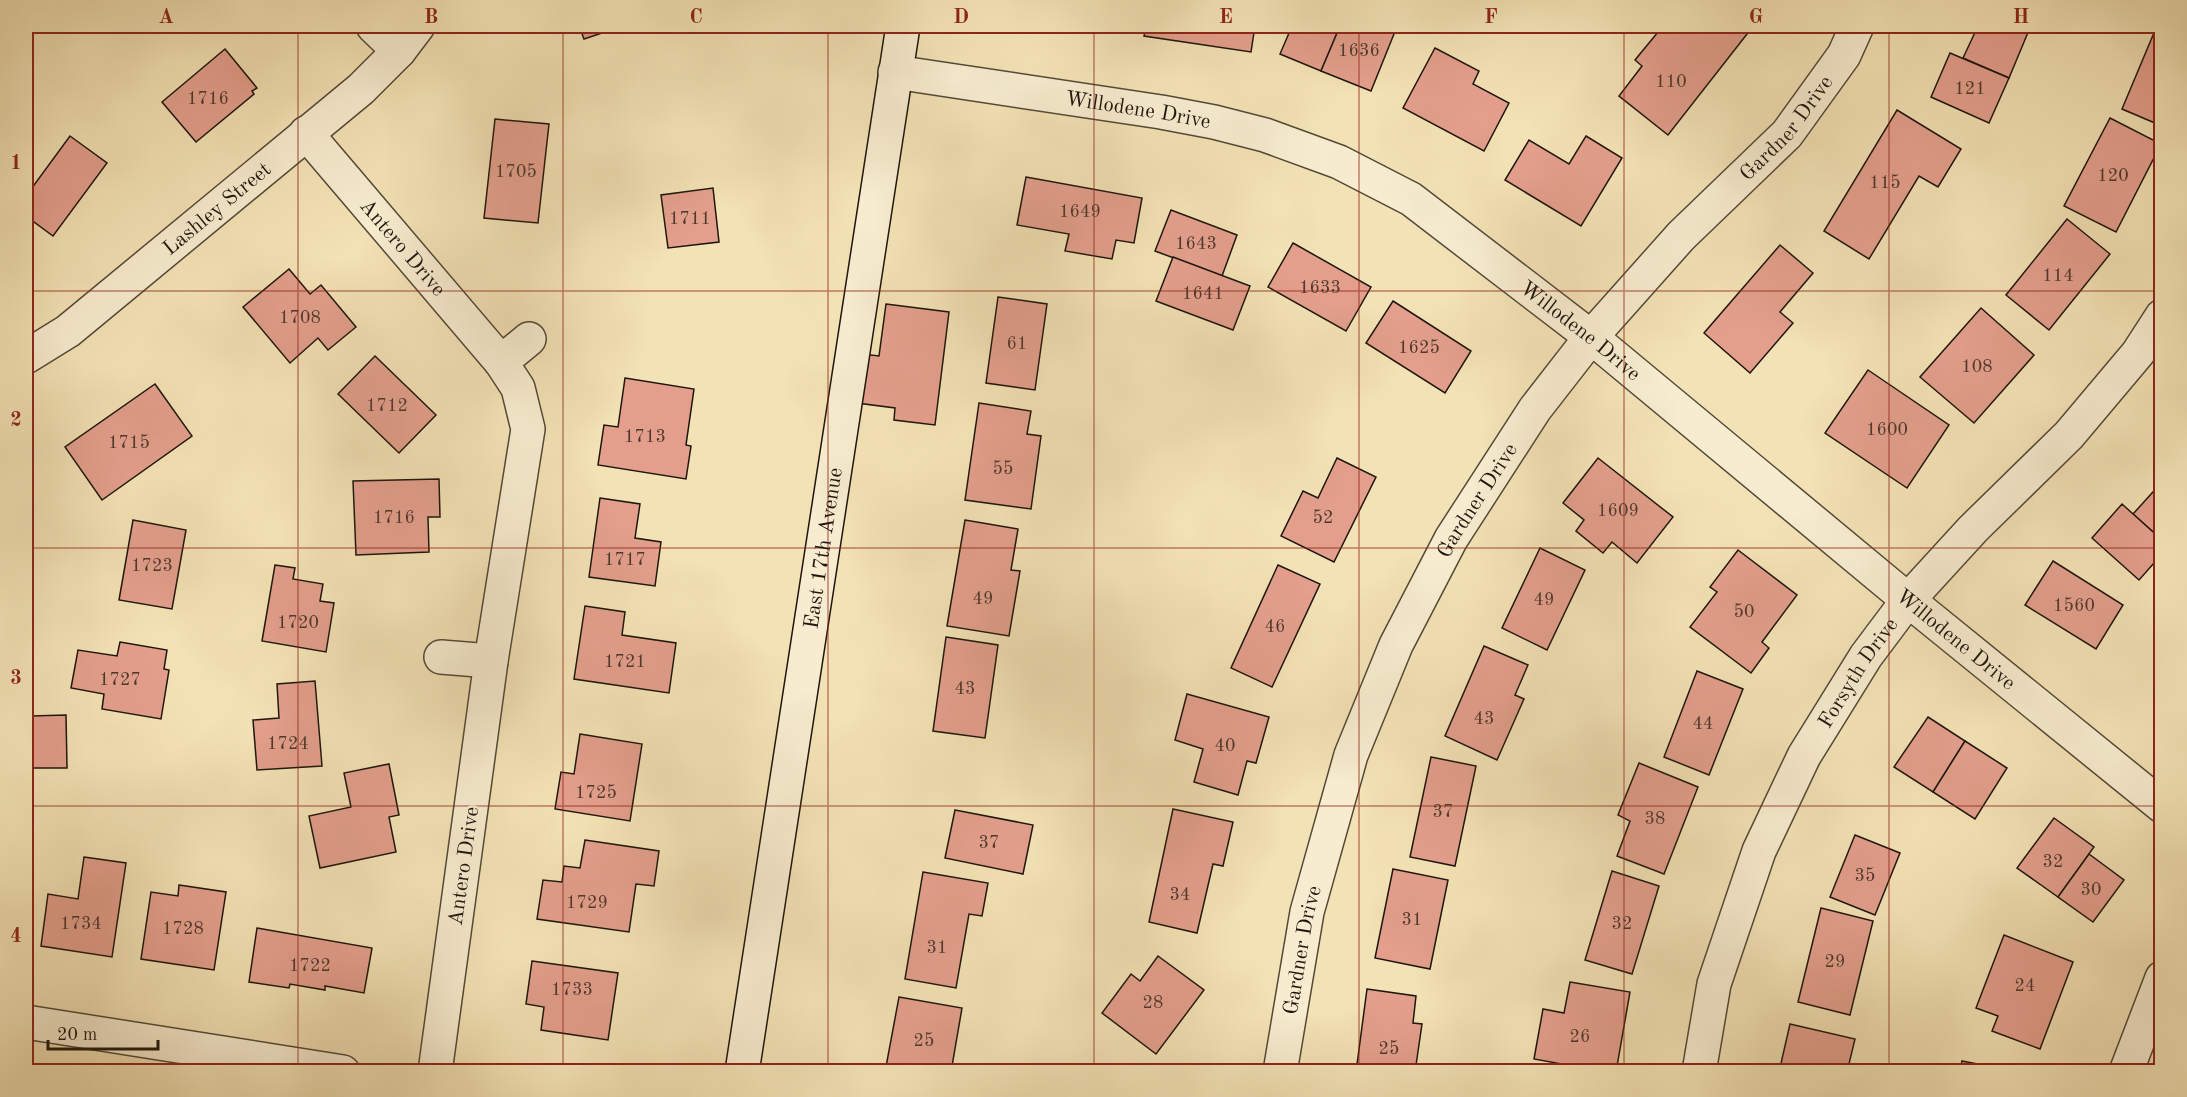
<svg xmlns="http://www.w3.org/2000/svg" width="2187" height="1097" viewBox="0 0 2187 1097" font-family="'Old Standard TT',serif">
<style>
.building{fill:#e39f8c;stroke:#1e160e;stroke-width:1.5}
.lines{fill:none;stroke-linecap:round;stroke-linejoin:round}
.street-casing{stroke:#534938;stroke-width:36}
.secondary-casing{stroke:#1e160e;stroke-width:36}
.street{stroke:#f7eccf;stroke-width:33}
.secondary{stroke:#f7eccf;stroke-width:33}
.grid{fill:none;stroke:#8f2418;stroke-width:1.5;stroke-opacity:0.55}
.labels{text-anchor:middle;stroke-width:5;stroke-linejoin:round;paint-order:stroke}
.number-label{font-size:18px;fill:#4f382e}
.street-label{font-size:21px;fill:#1e160e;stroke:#f7eccf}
.neatline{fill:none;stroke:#8f2418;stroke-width:2}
.grid-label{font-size:20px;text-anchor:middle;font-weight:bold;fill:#8f2418}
</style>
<rect width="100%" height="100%" fill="#f3e2b5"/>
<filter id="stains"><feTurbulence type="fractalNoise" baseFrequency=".00333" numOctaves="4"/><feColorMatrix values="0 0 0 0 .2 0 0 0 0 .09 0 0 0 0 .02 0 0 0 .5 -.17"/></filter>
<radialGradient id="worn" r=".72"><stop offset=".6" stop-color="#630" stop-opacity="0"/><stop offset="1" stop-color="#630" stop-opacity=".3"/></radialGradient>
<g class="building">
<path d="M579 26H623L584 39Z"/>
<path d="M1086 26H1123L1122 31Z"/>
<path d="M1146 26H1255L1251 52 1144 36Z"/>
<path d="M1292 26H1340L1321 71 1280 54Z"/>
<path d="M1340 26H1388L1396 29 1371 91 1321 71Z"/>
<path d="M1663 26H1677L1685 31 1689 26H1737L1747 34 1668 135 1619 96 1642 66 1635 60Z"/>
<path d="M1978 26H2018L2029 30 2009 78 1963 58Z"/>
<path d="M2156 28 2162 30V126L2122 109Z"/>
<path d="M1435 48 1479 71 1473 84 1509 103 1484 151 1403 108Z"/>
<path d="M225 49 257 88 252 91 254 94 196 142 162 102Z"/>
<path d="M1950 53 2009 78 1989 123 1931 97Z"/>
<path d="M1897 110 1961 149 1938 187 1919 176 1869 259 1824 231Z"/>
<path d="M2110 118 2161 144 2116 232 2064 206Z"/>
<path d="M495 119 549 124 538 223 484 218Z"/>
<path d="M70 136 107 163 53 236 26 216V196Z"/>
<path d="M1586 136 1622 158 1581 226 1505 180 1529 140 1569 164Z"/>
<path d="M1026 177 1142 198 1134 243 1116 240 1112 259 1065 251 1069 234 1017 225Z"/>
<path d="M713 188 719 242 668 248 661 195Z"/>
<path d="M1171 210 1237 235 1222 276 1155 251Z"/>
<path d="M2067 219 2110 254 2049 330 2006 295Z"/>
<path d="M1293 243 1371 287 1346 331 1268 287Z"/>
<path d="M1780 245 1813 273 1780 312 1793 323 1750 373 1704 333Z"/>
<path d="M1173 257 1250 286 1233 330 1156 301Z"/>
<path d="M289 269 310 294 321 285 356 327 328 350 318 338 290 363 243 307Z"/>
<path d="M998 297 1047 304 1035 390 986 383Z"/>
<path d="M1393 301 1471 351 1445 393 1366 343Z"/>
<path d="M886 304 949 312 935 425 894 420 895 408 857 403 863 354 879 356Z"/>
<path d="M1981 308 2034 355 1974 423 1920 377Z"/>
<path d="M375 356 436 415 399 453 338 394Z"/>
<path d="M1868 370 1949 425 1907 488 1825 433Z"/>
<path d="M625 378 694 389 686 445 691 446 686 479 598 465 604 425 618 427Z"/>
<path d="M155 384 192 436 102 500 65 447Z"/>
<path d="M979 403 1031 411 1027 434 1041 436 1031 509 965 500Z"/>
<path d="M1337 458 1376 477 1334 562 1281 536 1303 491 1318 498Z"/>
<path d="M1598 458 1673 517 1637 563 1612 542 1603 553 1576 531 1584 520 1563 503Z"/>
<path d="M439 479 440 517H428L429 552 356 555 353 481Z"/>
<path d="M2162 482V540L2133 514Z"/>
<path d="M600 498 640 504 635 538 661 542 655 586 589 577Z"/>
<path d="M2122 504 2162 540V554L2139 580 2092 538Z"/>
<path d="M133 520 186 530 172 609 119 600Z"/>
<path d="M965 520 1018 529 1011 570 1020 571 1009 636 947 626Z"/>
<path d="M1540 548 1585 570 1547 650 1502 628Z"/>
<path d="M1738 550 1797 595 1762 642 1769 648 1751 673 1690 627 1717 592 1710 587Z"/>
<path d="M2053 561 2123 605 2096 649 2025 605Z"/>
<path d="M275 565 295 568 293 579 323 584 320 601 334 603 326 652 262 641Z"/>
<path d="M1278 565 1320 584 1272 687 1231 668Z"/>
<path d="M585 606 625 612 622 635 676 643 669 693 574 679Z"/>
<path d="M946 637 998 645 985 738 933 731Z"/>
<path d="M120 642 167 650 164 669 169 670 161 719 102 709 104 694 71 688 78 650 117 656Z"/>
<path d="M1484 646 1528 665 1515 695 1524 699 1497 760 1445 736Z"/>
<path d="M1697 671 1743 689 1709 775 1664 757Z"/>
<path d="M315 681 322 766 257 770 253 720 279 718 277 684Z"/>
<path d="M1187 694 1269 717 1256 763 1247 761 1238 795 1194 782 1203 749 1175 740Z"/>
<path d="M26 708H31V716L66 715 67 768H26Z"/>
<path d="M1928 717 1965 741 1933 792 1894 767Z"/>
<path d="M580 734 642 744 630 821 555 809 561 772 574 774Z"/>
<path d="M1965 741 2007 768 1975 819 1933 792Z"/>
<path d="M1431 757 1476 766 1455 866 1410 857Z"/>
<path d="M1639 763 1698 787 1664 874 1617 856 1630 821 1618 815Z"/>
<path d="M389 764 399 815 389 817 396 852 320 868 309 816 351 807 344 773Z"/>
<path d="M1173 809 1233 822 1223 866 1213 864 1197 933 1149 922Z"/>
<path d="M955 810 1033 825 1023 874 945 858Z"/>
<path d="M2054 818 2094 847 2058 897 2017 868Z"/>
<path d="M1855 835 1900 853 1875 915 1830 897Z"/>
<path d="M585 840 659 851 654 886 636 884 629 932 537 919 543 880 562 882 564 866 580 868Z"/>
<path d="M2089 854 2124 880 2093 922 2058 897Z"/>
<path d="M84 857 126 863 112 957 41 946 48 894 78 899Z"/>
<path d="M1393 869 1448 880 1430 969 1375 958Z"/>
<path d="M1612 871 1659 886 1632 974 1585 960Z"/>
<path d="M923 872 988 883 982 916 969 914 956 988 905 979Z"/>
<path d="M179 885 226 892 214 970 141 959 151 892 178 896Z"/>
<path d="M1821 908 1873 921 1850 1015 1798 1002Z"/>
<path d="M257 928 372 948 364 993 325 986V990L290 984 289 988 249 982Z"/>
<path d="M2004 935 2073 962 2040 1049 1992 1031 1998 1016 1976 1008Z"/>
<path d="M1158 956 1204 990 1156 1054 1102 1013 1131 974 1140 981Z"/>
<path d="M532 961 618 973 608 1040 541 1030 544 1007 526 1004Z"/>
<path d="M1570 982 1630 992 1616 1072H1605L1534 1059 1543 1009 1564 1013Z"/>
<path d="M1367 989 1416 996 1413 1023 1422 1024 1415 1072H1356Z"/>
<path d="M899 997 962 1008 951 1072H885Z"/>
<path d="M1790 1024 1855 1039 1847 1072H1779Z"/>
<path d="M1962 1061 2019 1072H1960Z"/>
</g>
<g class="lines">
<g class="street-casing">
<g id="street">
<path d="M373 26 399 51"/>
<path id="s1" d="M895 72 1161 112 1214 122 1265 135 1339 162 1411 199 1591 337 1908 600 2162 806"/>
<path id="s2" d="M306 133 501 362 518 388 528 429 491 661 435 1072"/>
<path id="s3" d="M26 357 68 331 361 89 399 51 418 26"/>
<path d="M501 362 529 339"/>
<path d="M441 657 491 661"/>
<path d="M26 1022 343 1072"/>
<path id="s4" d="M1280 1072 1307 912 1351 755 1396 645 1451 539 1535 409 1591 337 1681 236 1787 134 1844 55 1857 26"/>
<path id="s5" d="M1699 1072 1714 984 1759 851 1804 756 1866 656 1908 600 1973 529 2069 435 2138 353 2162 316"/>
<path d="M2126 1072 2162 978"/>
</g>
</g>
<g class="secondary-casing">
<g id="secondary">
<path id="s6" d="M742 1072 903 26"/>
</g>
</g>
<use href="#street" class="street"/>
<use href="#secondary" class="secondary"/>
</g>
<path class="grid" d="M298 26V1072M563 26V1072M828 26V1072M1094 26V1072M1359 26V1072M1624 26V1072M1889 26V1072M26 291H2162M26 548H2162M26 806H2162"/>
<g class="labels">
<g class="number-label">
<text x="1359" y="56">1636</text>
<text x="1671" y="87">110</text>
<text x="1970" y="94">121</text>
<text x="208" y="104">1716</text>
<text x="516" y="177">1705</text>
<text x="2113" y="181">120</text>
<text x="1885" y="188">115</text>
<text x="1080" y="217">1649</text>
<text x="690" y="224">1711</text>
<text x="1196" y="249">1643</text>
<text x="2058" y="281">114</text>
<text x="1320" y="293">1633</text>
<text x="1203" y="299">1641</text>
<text x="300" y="323">1708</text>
<text x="1017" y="349">61</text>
<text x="1419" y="353">1625</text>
<text x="1977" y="372">108</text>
<text x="387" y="411">1712</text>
<text x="1887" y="435">1600</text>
<text x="645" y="442">1713</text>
<text x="129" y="448">1715</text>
<text x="1003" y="474">55</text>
<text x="1618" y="516">1609</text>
<text x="394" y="523">1716</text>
<text x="1323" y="523">52</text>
<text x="625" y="565">1717</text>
<text x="152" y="571">1723</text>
<text x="983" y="604">49</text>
<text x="1544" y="605">49</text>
<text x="2074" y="611">1560</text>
<text x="1744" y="617">50</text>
<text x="298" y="628">1720</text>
<text x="1275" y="632">46</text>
<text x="625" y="667">1721</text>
<text x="120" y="685">1727</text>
<text x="965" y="694">43</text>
<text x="1484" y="724">43</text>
<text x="1703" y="729">44</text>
<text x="288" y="749">1724</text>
<text x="1225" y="751">40</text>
<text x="596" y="798">1725</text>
<text x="1443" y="817">37</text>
<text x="1655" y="824">38</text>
<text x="989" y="848">37</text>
<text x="2053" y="867">32</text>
<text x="1865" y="881">35</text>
<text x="2091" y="895">30</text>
<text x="1180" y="900">34</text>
<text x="587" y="908">1729</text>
<text x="1412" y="925">31</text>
<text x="81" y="929">1734</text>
<text x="1622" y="929">32</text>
<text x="183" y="934">1728</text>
<text x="937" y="953">31</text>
<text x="1835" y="967">29</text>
<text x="310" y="971">1722</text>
<text x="2025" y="991">24</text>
<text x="572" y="995">1733</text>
<text x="1153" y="1008">28</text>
<text x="1580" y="1042">26</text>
<text x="924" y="1046">25</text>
<text x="1389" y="1054">25</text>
</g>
<g class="street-label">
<text dy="7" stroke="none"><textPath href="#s1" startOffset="246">Willodene Drive</textPath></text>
<text dy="7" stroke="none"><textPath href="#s4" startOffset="1096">Gardner Drive</textPath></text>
<text dy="7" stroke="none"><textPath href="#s3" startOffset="242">Lashley Street</textPath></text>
<text dy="7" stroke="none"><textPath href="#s2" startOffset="150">Antero Drive</textPath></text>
<text dy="7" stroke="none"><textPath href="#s1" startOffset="750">Willodene Drive</textPath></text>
<text dy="7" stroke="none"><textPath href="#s4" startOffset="610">Gardner Drive</textPath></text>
<text dy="7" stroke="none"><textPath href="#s6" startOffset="530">East 17th Avenue</textPath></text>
<text dy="7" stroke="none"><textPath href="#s1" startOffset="1236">Willodene Drive</textPath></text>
<text dy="7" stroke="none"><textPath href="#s5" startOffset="434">Forsyth Drive</textPath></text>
<text transform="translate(463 866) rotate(-82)" y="7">Antero Drive</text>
<text dy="7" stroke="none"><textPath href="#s4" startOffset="124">Gardner Drive</textPath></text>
</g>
</g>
<rect width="2187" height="1097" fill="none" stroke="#f3e2b5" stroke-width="66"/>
<path d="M48 1040v9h110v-9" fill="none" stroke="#1e160e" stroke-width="3"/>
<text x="57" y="1040" font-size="18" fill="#1e160e" stroke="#f7eccf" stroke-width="4.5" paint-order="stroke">20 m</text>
<rect x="33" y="33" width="2121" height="1031" class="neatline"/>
<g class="grid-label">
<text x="166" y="23">A</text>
<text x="431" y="23">B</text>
<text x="696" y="23">C</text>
<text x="961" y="23">D</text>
<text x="1226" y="23">E</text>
<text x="1491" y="23">F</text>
<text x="1756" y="23">G</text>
<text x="2021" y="23">H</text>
<text x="16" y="169">1</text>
<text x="16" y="426">2</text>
<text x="16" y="684">3</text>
<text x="16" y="942">4</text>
</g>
<rect width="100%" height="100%" filter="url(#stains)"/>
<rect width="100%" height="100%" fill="url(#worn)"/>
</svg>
